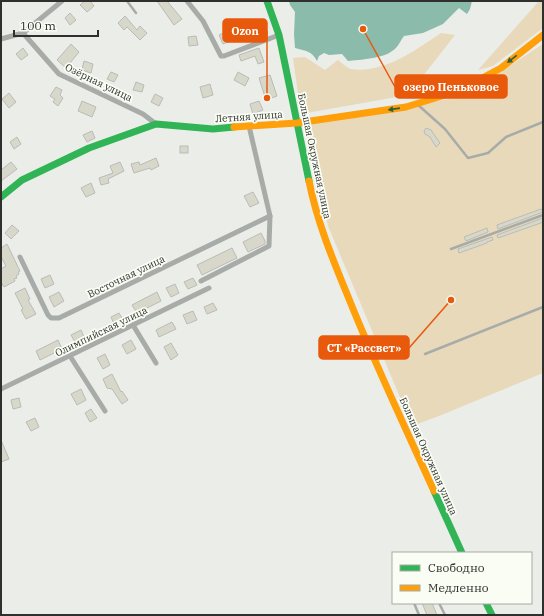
<svg xmlns="http://www.w3.org/2000/svg" width="544" height="616" viewBox="0 0 544 616" font-family="'IBM Plex Serif',serif">
<style>
.green{fill:#e8d9ba}
.water{fill:#8bbcab}
.building{fill:#d8d8ca;stroke:#babbb8}
.lines{fill:none;stroke-linecap:round;stroke-linejoin:round}
.lane{stroke:#a8aca8;stroke-width:2.5}
.street{stroke:#a8aca8;stroke-width:5}
.fast{stroke:#30b455;stroke-width:7}
.slow{stroke:#ff9f0a;stroke-width:7}
.oneway{fill:#2f5e3b}
.labels{text-anchor:middle;stroke-width:3.5;stroke-linejoin:round;paint-order:stroke}
.street-label{font-size:10px;fill:#2f302d;stroke:#f9fdf4}
.leader{fill:none;stroke:#e8590c;stroke-width:1.5}
.callout-dot{fill:#e8590c;stroke:#f9fdf4;stroke-width:1.5}
.callout{fill:#e8590c;stroke:#e8590c;stroke-width:1.5}
.callout-label{font-size:11px;text-anchor:middle;font-weight:bold;fill:#fff}
</style>
<rect width="100%" height="100%" fill="#ebede9"/>
<g class="green">
<path d="M539 1H543V28L493 66 478 70Z"/>
<path d="M441 33 455 35 408 95 301 114 293 58 305 57 325 70 338 60C342 63 347 68 351 69 383 74 416 50 441 33Z"/>
<path d="M543 44V373L439 416 412 426 328 226 306 133 315 120 462 97Z"/>
</g>
<path class="water" d="M289 1H472L470 9 467 14 459 8 443 24 423 33 404 36C400 41 398 48 392 51 384 58 359 60 348 61L342 54 329 55 324 53 319 56 317 61C312 51 306 51 295 48L294 34 295 12 290 5Z"/>
<g class="building">
<path d="M85 1H90L94 6 87 12 80 5Z"/>
<path d="M157 1H167L182 19 174 25Z"/>
<path d="M70 13 76 20 70 25 65 18Z"/>
<path d="M125 16 137 30 140 26 147 33 140 40 127 27 124 30 118 23Z"/>
<path d="M233 27 238 38 223 44 219 35 224 33 223 31Z"/>
<path d="M196 36 198 45 189 46 188 37Z"/>
<path d="M71 44 79 52 66 68 57 60Z"/>
<path d="M23 48 28 55 21 60 16 54Z"/>
<path d="M259 48 264 62 258 64 255 56 241 61 239 55Z"/>
<path d="M84 61 93 64 91 73 82 70Z"/>
<path d="M111 72 118 75 114 82 107 79Z"/>
<path d="M238 72 249 78 245 86 234 80Z"/>
<path d="M270 75 277 96 266 100 259 78Z"/>
<path d="M136 82 144 85 142 92 133 90Z"/>
<path d="M210 84 213 95 203 98 200 87Z"/>
<path d="M56 87 62 90 60 95 63 98 58 106 53 102 55 99 50 96Z"/>
<path d="M9 93 16 102 9 108 2 99Z"/>
<path d="M155 94 163 98 159 106 151 102Z"/>
<path d="M82 101 96 107 92 117 78 111Z"/>
<path d="M259 101 263 110 253 114 250 104Z"/>
<path d="M426 128 431 130 440 143 436 147 430 137 425 134 424 131Z"/>
<path d="M92 131 95 138 87 142 83 135Z"/>
<path d="M17 137 21 144 14 149 10 142Z"/>
<rect x="180" y="146" width="8" height="7"/>
<path d="M156 158 159 166 151 170 150 168 134 173 131 164 139 162 140 165Z"/>
<path d="M11 162 17 169 1 181V170Z"/>
<path d="M120 162 124 171 108 179 109 183 101 185 99 178 113 173 110 166Z"/>
<path d="M91 183 95 193 86 197 81 188Z"/>
<path d="M253 192 259 203 250 207 244 196Z"/>
<path d="M541 209 543 212 498 229 497 225Z"/>
<path d="M543 218V222L538 224 498 238 497 235Z"/>
<path d="M12 225 19 231 11 239 5 233Z"/>
<path d="M487 228 488 232 466 241 464 237Z"/>
<path d="M261 233 265 241V244L248 252 243 242Z"/>
<path d="M492 237 493 240 487 242V243L459 253 458 249Z"/>
<path d="M7 244 20 271 18 272 19 274 16 276 17 278 14 279 15 281 4 287 1 282V269L6 266 1 257V248Z"/>
<path d="M232 248 237 258 202 275 197 265Z"/>
<path d="M50 275 54 284 45 288 41 279Z"/>
<path d="M193 278 197 285 188 289 184 282Z"/>
<path d="M175 284 179 293 171 297 166 288Z"/>
<path d="M25 288 30 299 28 300 36 314 26 319 21 310 23 309 15 293Z"/>
<path d="M59 292 64 301 54 307 49 297Z"/>
<path d="M157 292 161 301 137 313 132 305Z"/>
<path d="M213 303 217 310 207 314 204 307Z"/>
<path d="M193 311 197 320 187 324 183 315Z"/>
<path d="M119 313 123 320 114 324 111 317Z"/>
<path d="M172 322 176 329 159 337 156 330Z"/>
<path d="M81 330 84 337 75 342 71 335Z"/>
<path d="M58 340 62 349 40 360 36 351Z"/>
<path d="M131 340 136 349 127 354 122 345Z"/>
<path d="M171 343 178 355 171 360 164 347Z"/>
<path d="M105 354 110 365 103 369 97 358Z"/>
<path d="M112 374 121 392 122 391 128 400 122 404 112 389 107 388 103 379Z"/>
<path d="M81 389 86 400 77 405 71 394Z"/>
<path d="M19 398 21 407 13 409 11 400Z"/>
<path d="M91 409 97 418 90 422 85 413Z"/>
<path d="M35 418 39 427 31 431 26 422Z"/>
<path d="M1 440 9 459 1 462Z"/>
<path d="M422 603H432L437 615H427Z"/>
</g>
<g class="lines">
<g class="lane">
<path d="M127 1 136 13"/>
<path d="M417 104 445 129 468 158 488 153 506 137 543 122"/>
<path d="M451 249 543 215"/>
<path d="M425 354 543 307"/>
<path d="M414 603 419 615"/>
<path d="M439 603 445 615"/>
</g>
<g class="street">
<path d="M187 1 203 21 221 56H224L279 35"/>
<path d="M23 33 59 74 143 114 156 124"/>
<path d="M1 39 23 33 62 1"/>
<path d="M20 257 48 315 51 318H59L270 216"/>
<path d="M201 281 269 246 270 216 249 126"/>
<path d="M133 325 156 363"/>
<path d="M70 356 105 411"/>
<path d="M1 389 209 288"/>
</g>
<g class="fast">
<path d="M267 1 279 35 309 181"/>
<path d="M1 197 22 180 89 148 156 124 213 129 234 127"/>
<path d="M434 491 462 553"/>
<path d="M486 603 492 615"/>
</g>
<g class="slow">
<path d="M234 127 297 123 406 107 458 91 501 68 543 35"/>
<path d="M309 181C317 222 333 260 349 299 375 364 405 427 434 491"/>
</g>
</g>
<defs><path id="oneway-solid" d="M-6-.8H1V-3.2L6.5 0L1 3.2V.8H-6Z"/></defs>
<g class="oneway">
<use href="#oneway-solid" transform="translate(512 59) rotate(142)"/>
<use href="#oneway-solid" transform="translate(394 109) rotate(172)"/>
</g>
<g class="labels">
<g class="street-label">
<text transform="translate(99 82) rotate(26)" y="4">Озёрная улица</text>
<text transform="translate(249 116) rotate(-4)" y="4">Летняя улица</text>
<text transform="translate(315 156) rotate(78)" y="4">Большая Окружная улица</text>
<text transform="translate(126 276) rotate(-26)" y="4">Восточная улица</text>
<text transform="translate(101 331) rotate(-26)" y="4">Олимпийская улица</text>
<text transform="translate(429 456) rotate(66)" y="4">Большая Окружная улица</text>
</g>
</g>
<path class="leader" d="M267 98L267 31M363 29L395 87M451 300L409 348"/>
<g class="callout-dot">
<circle cx="267" cy="98" r="4"/>
<circle cx="363" cy="29" r="4"/>
<circle cx="451" cy="300" r="4"/>
</g>
<g class="callout">
<rect x="223" y="19" width="44" height="23" rx="4"/>
<rect x="395" y="75" width="112" height="23" rx="4"/>
<rect x="319" y="336" width="90" height="23" rx="4"/>
</g>
<g class="callout-label">
<text x="245" y="35">Ozon</text>
<text x="451" y="91">озеро Пеньковое</text>
<text x="364" y="352">СТ «Рассвет»</text>
</g>
<rect width="544" height="616" fill="none" stroke="#2f302d" stroke-width="4"/>
<rect x="392" y="552" width="140" height="52" fill="#f9fdf4" stroke="#a8aba4"/>
<rect x="400" y="565" width="20" height="6" fill="#30b455" stroke="#a8aba4"/>
<text x="428" y="572" font-size="12" fill="#2f302d">Свободно</text>
<rect x="400" y="585" width="20" height="6" fill="#ff9f0a" stroke="#a8aba4"/>
<text x="428" y="592" font-size="12" fill="#2f302d">Медленно</text>
<path d="M14 30v6h84v-6" fill="none" stroke="#2f302d" stroke-width="2"/>
<text x="20" y="30" font-size="12" fill="#2f302d" stroke="#f9fdf4" stroke-width="3" paint-order="stroke">100 m</text>
</svg>
